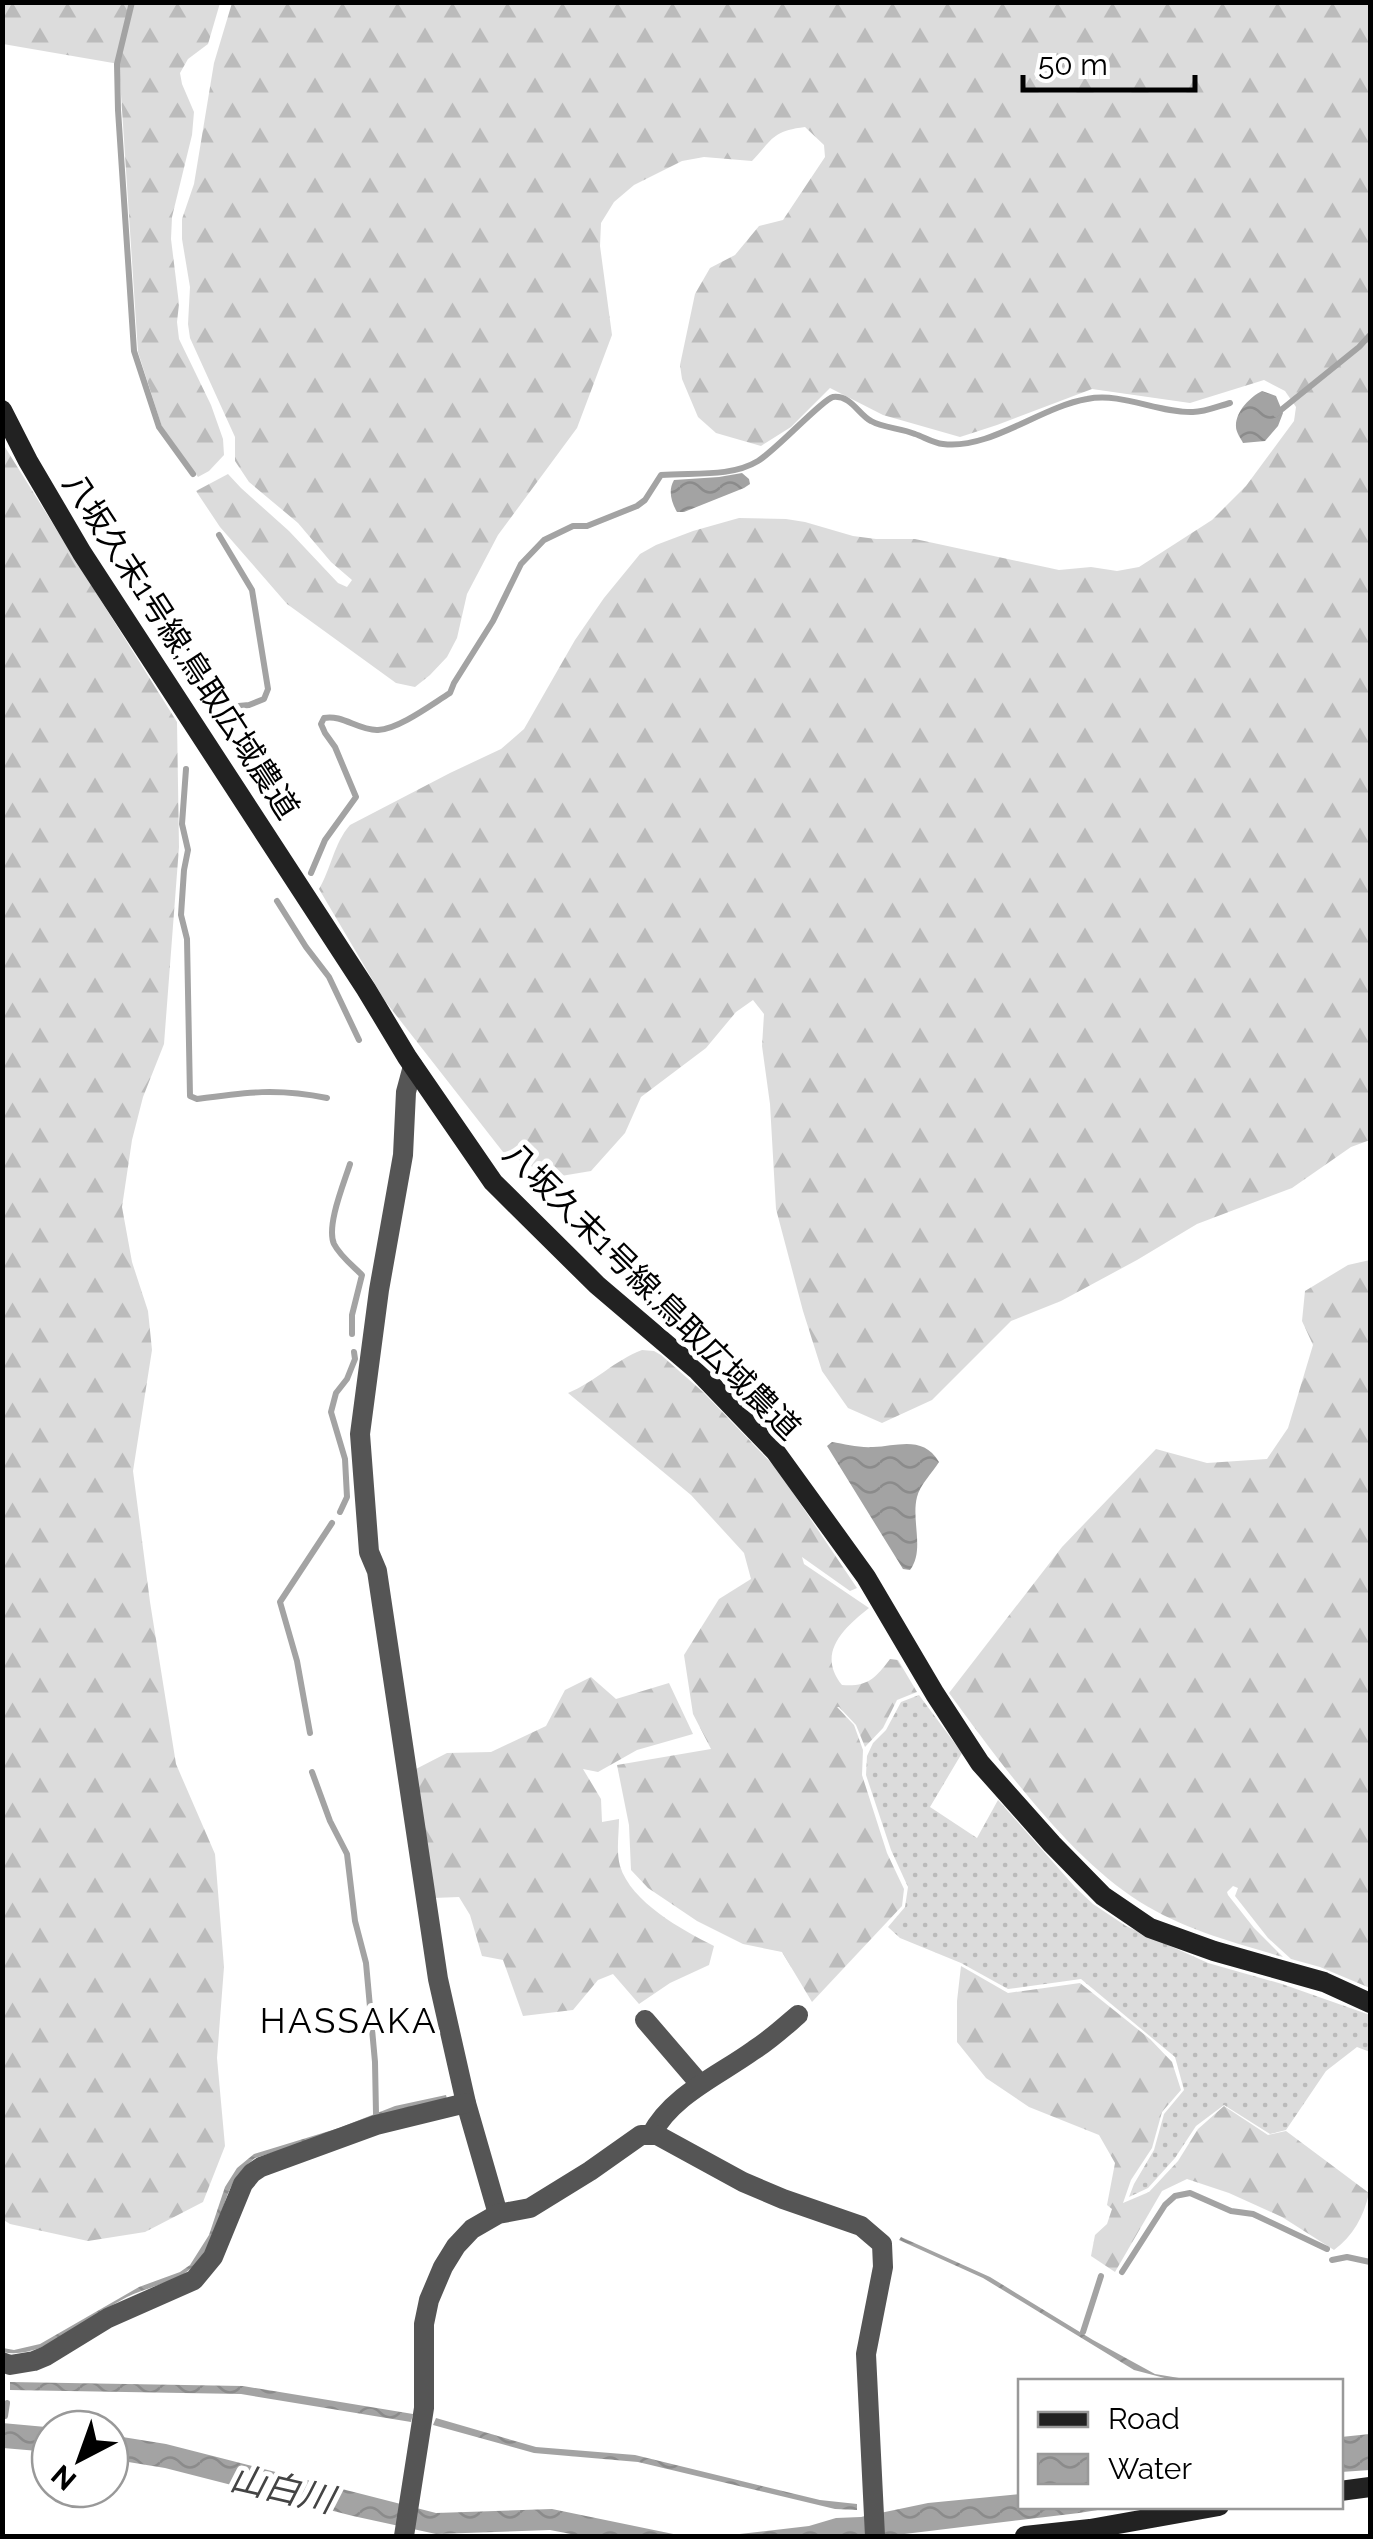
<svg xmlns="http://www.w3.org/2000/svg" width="1373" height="2539" viewBox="0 0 1373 2539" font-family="Raleway,'Noto Sans JP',sans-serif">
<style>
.grass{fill:url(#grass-dots)}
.forest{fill:url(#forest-firs)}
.water{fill:url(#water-waves)}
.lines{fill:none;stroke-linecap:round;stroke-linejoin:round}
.stream{stroke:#a3a3a3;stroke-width:6}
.street{stroke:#555;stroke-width:20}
.secondary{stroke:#222;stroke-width:20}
.labels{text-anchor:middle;stroke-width:10;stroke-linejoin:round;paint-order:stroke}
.street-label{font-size:32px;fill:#000;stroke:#fff}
.neighbourhood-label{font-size:35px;letter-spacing:2.5px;fill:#000;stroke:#fff}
.water-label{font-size:35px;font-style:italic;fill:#444;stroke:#fff}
</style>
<defs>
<pattern id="grass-dots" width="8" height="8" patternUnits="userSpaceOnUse" patternTransform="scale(2.5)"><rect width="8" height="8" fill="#dcdcdc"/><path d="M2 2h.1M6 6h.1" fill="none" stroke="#bbb" stroke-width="1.8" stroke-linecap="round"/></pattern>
<pattern id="forest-firs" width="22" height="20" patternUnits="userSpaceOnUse" patternTransform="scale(2.5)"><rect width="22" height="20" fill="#dcdcdc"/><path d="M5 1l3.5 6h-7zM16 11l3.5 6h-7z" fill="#bbb"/></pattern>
<pattern id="water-waves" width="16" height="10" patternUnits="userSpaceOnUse" patternTransform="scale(2.5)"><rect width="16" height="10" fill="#a3a3a3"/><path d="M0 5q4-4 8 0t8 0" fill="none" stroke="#8b8b8b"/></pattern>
</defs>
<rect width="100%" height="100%" fill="#fff"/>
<path class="grass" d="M919 1695 962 1753 930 1807 977 1838 998 1800 1075 1887 1093 1904 1126 1926 1208 1963 1282 1984 1370 2015V2052L1357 2047 1326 2071 1286 2130 1270 2134 1224 2105 1196 2126 1175 2158 1148 2188 1129 2197 1134 2184 1154 2150 1164 2114 1184 2090 1175 2057 1081 1979 1008 1989 961 1963 900 1938 888 1927 905 1907 908 1887 891 1850 866 1775 867 1756 873 1743 886 1730 901 1702Z"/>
<g class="forest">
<path d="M2 3H220L208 44 188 59 180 73 182 84 194 112 192 135 172 217 171 239 179 304 177 322 179 339 211 405 223 439 224 455 209 471 198 477 162 427 138 352 119 64 3 44Z"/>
<path d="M232 3H1370V1140L1351 1147 1292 1188 1197 1224 1137 1260 1061 1301 1011 1321 932 1400 882 1423 848 1408 822 1371 803 1311 776 1209 770 1104 762 1046 764 1014 753 1000 736 1012 706 1048 641 1097 625 1133 591 1171 561 1176 535 1168 503 1152 385 1001 319 889C331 869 334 843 350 825L450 773 501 749 524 729 575 640 604 598 640 554 656 545 693 531 739 518 786 519 805 522 853 536 876 539H915L1059 570 1091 567 1117 571 1139 567 1212 520 1246 486 1294 421 1296 407 1285 391 1264 380 1190 403 1092 389 997 425 960 437 883 415 830 388 791 427 761 446 716 433 698 417 682 379 680 365 695 294 710 268 735 255 759 226 783 220 825 157 824 145 805 127C772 131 773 139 752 161L704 157 682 161 634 185 614 202 601 223 600 246 612 335 577 428 498 535 467 594 457 638 447 657 430 675 415 687 396 683 287 604 220 527 196 491 228 474 241 488 289 531 338 583 347 587 352 580 331 562 298 523 249 482 235 461V437L190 338 188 324 190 287 182 239V219L194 184 214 63Z"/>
<path d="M3 444 177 722 179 847 164 1044 143 1097 132 1140 122 1207 132 1262 148 1311 152 1350 133 1471 150 1602 176 1764 215 1854 224 1967 217 2058 225 2146 203 2202 145 2232 88 2241 10 2224 2 2219Z"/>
<path d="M1370 1260V1988L1320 1967 1291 1959 1268 1938 1235 1896 1238 1888 1233 1886 1227 1892 1228 1895 1254 1928 1283 1957C1235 1943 1183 1929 1140 1902 1068 1857 999 1761 949 1693L1062 1547 1156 1449 1207 1463 1267 1459 1288 1428 1313 1345 1302 1321 1305 1291 1348 1265Z"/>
<path d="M642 1350 654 1351 661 1355 703 1392 777 1469 857 1588 850 1591 802 1557 804 1564 869 1608C844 1628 816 1653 842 1685 867 1687 875 1679 890 1659L898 1660 917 1692 897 1700 883 1728 865 1747 856 1725 839 1707H837L854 1725 863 1750 862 1775 887 1853 904 1889 902 1906 812 2002 782 1952 743 1944 697 1921 648 1888 631 1870 629 1825 617 1765 711 1749 693 1714 684 1655 719 1599 751 1579 744 1553 691 1495 568 1393C595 1382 615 1360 642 1350Z"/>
<path d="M591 1677 616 1699 669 1683 693 1734 637 1750 598 1772 583 1769 601 1799 602 1822 619 1819C619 1834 616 1851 620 1866 631 1902 682 1930 714 1946L709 1965 670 1983 639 2004 613 1974 598 1980 573 2010 523 2016 503 1960 482 1956 470 1915 459 1897 433 1898 414 1770 447 1753 491 1752 546 1726 565 1690Z"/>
<path d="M961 1966 1008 1993 1080 1983 1150 2039 1172 2062 1181 2090 1162 2112 1152 2148 1131 2180 1123 2203 1149 2192 1178 2161 1198 2129 1224 2106 1268 2135 1286 2131 1369 2193C1364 2216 1353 2236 1334 2250L1282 2217 1229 2193 1187 2179 1162 2191 1115 2272 1091 2256 1095 2235 1107 2224 1112 2209 1107 2205 1115 2163 1099 2135 1029 2107 986 2078 957 2042V2001Z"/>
</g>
<g class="water">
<path d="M1262 391 1276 396 1283 413 1278 426 1265 441 1243 443C1241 439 1236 432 1236 427 1235 412 1250 397 1262 391Z"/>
<path d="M742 473 749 479 750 484 744 488 684 512H677C671 502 668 490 674 480L719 477Z"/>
<path d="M832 1442C845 1444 859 1448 873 1447 898 1446 923 1435 939 1462 932 1473 920 1485 917 1497 911 1521 925 1550 910 1570L903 1569 827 1446Z"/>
<path d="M446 2095 447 2099 255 2158C216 2188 228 2224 201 2258 182 2283 154 2284 127 2297 98 2312 71 2335 40 2348 28 2352 15 2355 3 2352V2348L14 2350 40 2344 139 2287 180 2272 190 2265 209 2235 225 2187 237 2168 254 2154 339 2128 395 2106Z"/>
<path d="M901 2237 990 2277 1093 2340 1155 2374 1191 2380 1248 2381H1176L1134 2370 983 2278 899 2240Z"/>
<path d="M10 2382 243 2386 413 2414 411 2422 241 2394 10 2390Z"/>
<path d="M436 2418 536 2447 635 2455 820 2500 857 2504V2510L835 2509 638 2462 534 2453 433 2425Z"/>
<path d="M2 2423 68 2429H50V2452L3 2448Z"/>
<path d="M1370 2434V2470L1341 2472V2437Z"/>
<path d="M110 2435 166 2444 436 2513 552 2509 683 2536H581L550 2530 436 2534 353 2516 165 2468 110 2459Z"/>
<path d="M1020 2494 1021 2506 1116 2507 1079 2513 888 2536H722L809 2526 836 2518 861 2517 928 2503Z"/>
</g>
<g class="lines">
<g class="stream">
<path d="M132 2 117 64 118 110 134 351 159 427 193 474"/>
<path d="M1276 414 1359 347 1370 335"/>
<path d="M208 709 249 705 264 699 268 689 252 590 219 535"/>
<path d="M186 769 182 824 188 850 184 870 181 915 187 939 190 1096 197 1099C246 1092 278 1088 327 1098"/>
<path d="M311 873 325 840 356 797 335 747 325 733 321 724 324 718C342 714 359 731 378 730 399 729 432 704 450 693L454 683 493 621 521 564 544 540 573 526H587L637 506 645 500 661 475C691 472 730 478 758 461 775 451 823 399 833 397 851 395 858 414 871 421 883 428 901 428 915 434 924 437 933 443 943 444 990 450 1040 407 1087 399 1122 392 1158 413 1193 412 1205 412 1219 406 1230 403"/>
<path d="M277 901 306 947 329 977 359 1040"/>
<path d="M350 1164C344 1183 326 1226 334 1244 340 1256 353 1266 362 1275L352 1315V1334"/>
<path d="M340 1512 347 1497 345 1459 331 1412 336 1393 347 1379 355 1359 354 1352"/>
<path d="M310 1733 297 1661 280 1602 332 1523"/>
<path d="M312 1772 330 1821 347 1854 355 1921 366 1963 375 2062 376 2114"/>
<path d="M1332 2260 1347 2257 1370 2262"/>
<path d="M1122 2272 1165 2205 1175 2196 1190 2193 1231 2211 1253 2214 1327 2249"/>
<path d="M1083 2332 1101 2276"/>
<path d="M5 2416 7 2403"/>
</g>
<g class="street">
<path d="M413 1066 406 1092 403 1155 379 1290 360 1434 369 1552 377 1571 438 1979 466 2103 498 2214"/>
<path d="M645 2020 700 2084"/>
<path d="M651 2135C672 2095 718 2076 754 2050 770 2040 784 2027 798 2015"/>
<path d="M2 2362 10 2365 34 2361 46 2356 108 2318 194 2280 213 2257 243 2184 252 2173 261 2167 376 2125 466 2103"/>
<path d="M404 2536 424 2408V2324L429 2300 443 2267 456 2246 472 2229 498 2214 530 2208 590 2171 641 2135H657L743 2182 783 2199 861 2226 882 2244 883 2267 866 2354 875 2536"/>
</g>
<g class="secondary">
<path d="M2 410 28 461 82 553 366 989 407 1057 493 1182 597 1285 698 1371 775 1451 866 1577 935 1694 980 1763 1052 1844 1103 1896 1150 1928 1214 1951 1324 1982 1370 2003"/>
<path d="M1340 2491 1370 2487"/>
<path d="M1025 2536 1090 2529 1219 2506"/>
</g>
</g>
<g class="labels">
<g class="street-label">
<text transform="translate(181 646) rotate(57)" y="11">八坂久末1号線;鳥取広域農道</text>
<text transform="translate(652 1291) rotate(45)" y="11">八坂久末1号線;鳥取広域農道</text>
</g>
<g class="neighbourhood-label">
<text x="349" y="2033">HASSAKA</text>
</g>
<g class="water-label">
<text transform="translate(282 2489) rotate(13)" y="12">山白川</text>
</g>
</g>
<rect width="1373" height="2539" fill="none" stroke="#000000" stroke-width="10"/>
<rect x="1018" y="2379" width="325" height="130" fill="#ffffff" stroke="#999999" stroke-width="2.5"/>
<rect x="1038" y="2412" width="50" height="15" fill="#222222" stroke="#999999" stroke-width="2.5"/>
<text x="1108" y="2429" font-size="30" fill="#000000">Road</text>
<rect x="1038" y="2454" width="50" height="30" fill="url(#water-waves)" stroke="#999999" stroke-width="2.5"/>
<text x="1108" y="2479" font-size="30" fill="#000000">Water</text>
<g transform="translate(80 2459) rotate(221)"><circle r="48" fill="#ffffff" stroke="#999999" stroke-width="2.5"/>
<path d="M0-8L18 38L0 25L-18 38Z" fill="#000000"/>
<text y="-15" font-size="28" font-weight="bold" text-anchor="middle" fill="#000000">N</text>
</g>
<path d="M1023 75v15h172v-15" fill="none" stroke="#000000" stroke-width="5"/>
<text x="1038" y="75" font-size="30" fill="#000000" stroke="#ffffff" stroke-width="8" paint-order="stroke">50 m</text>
</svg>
